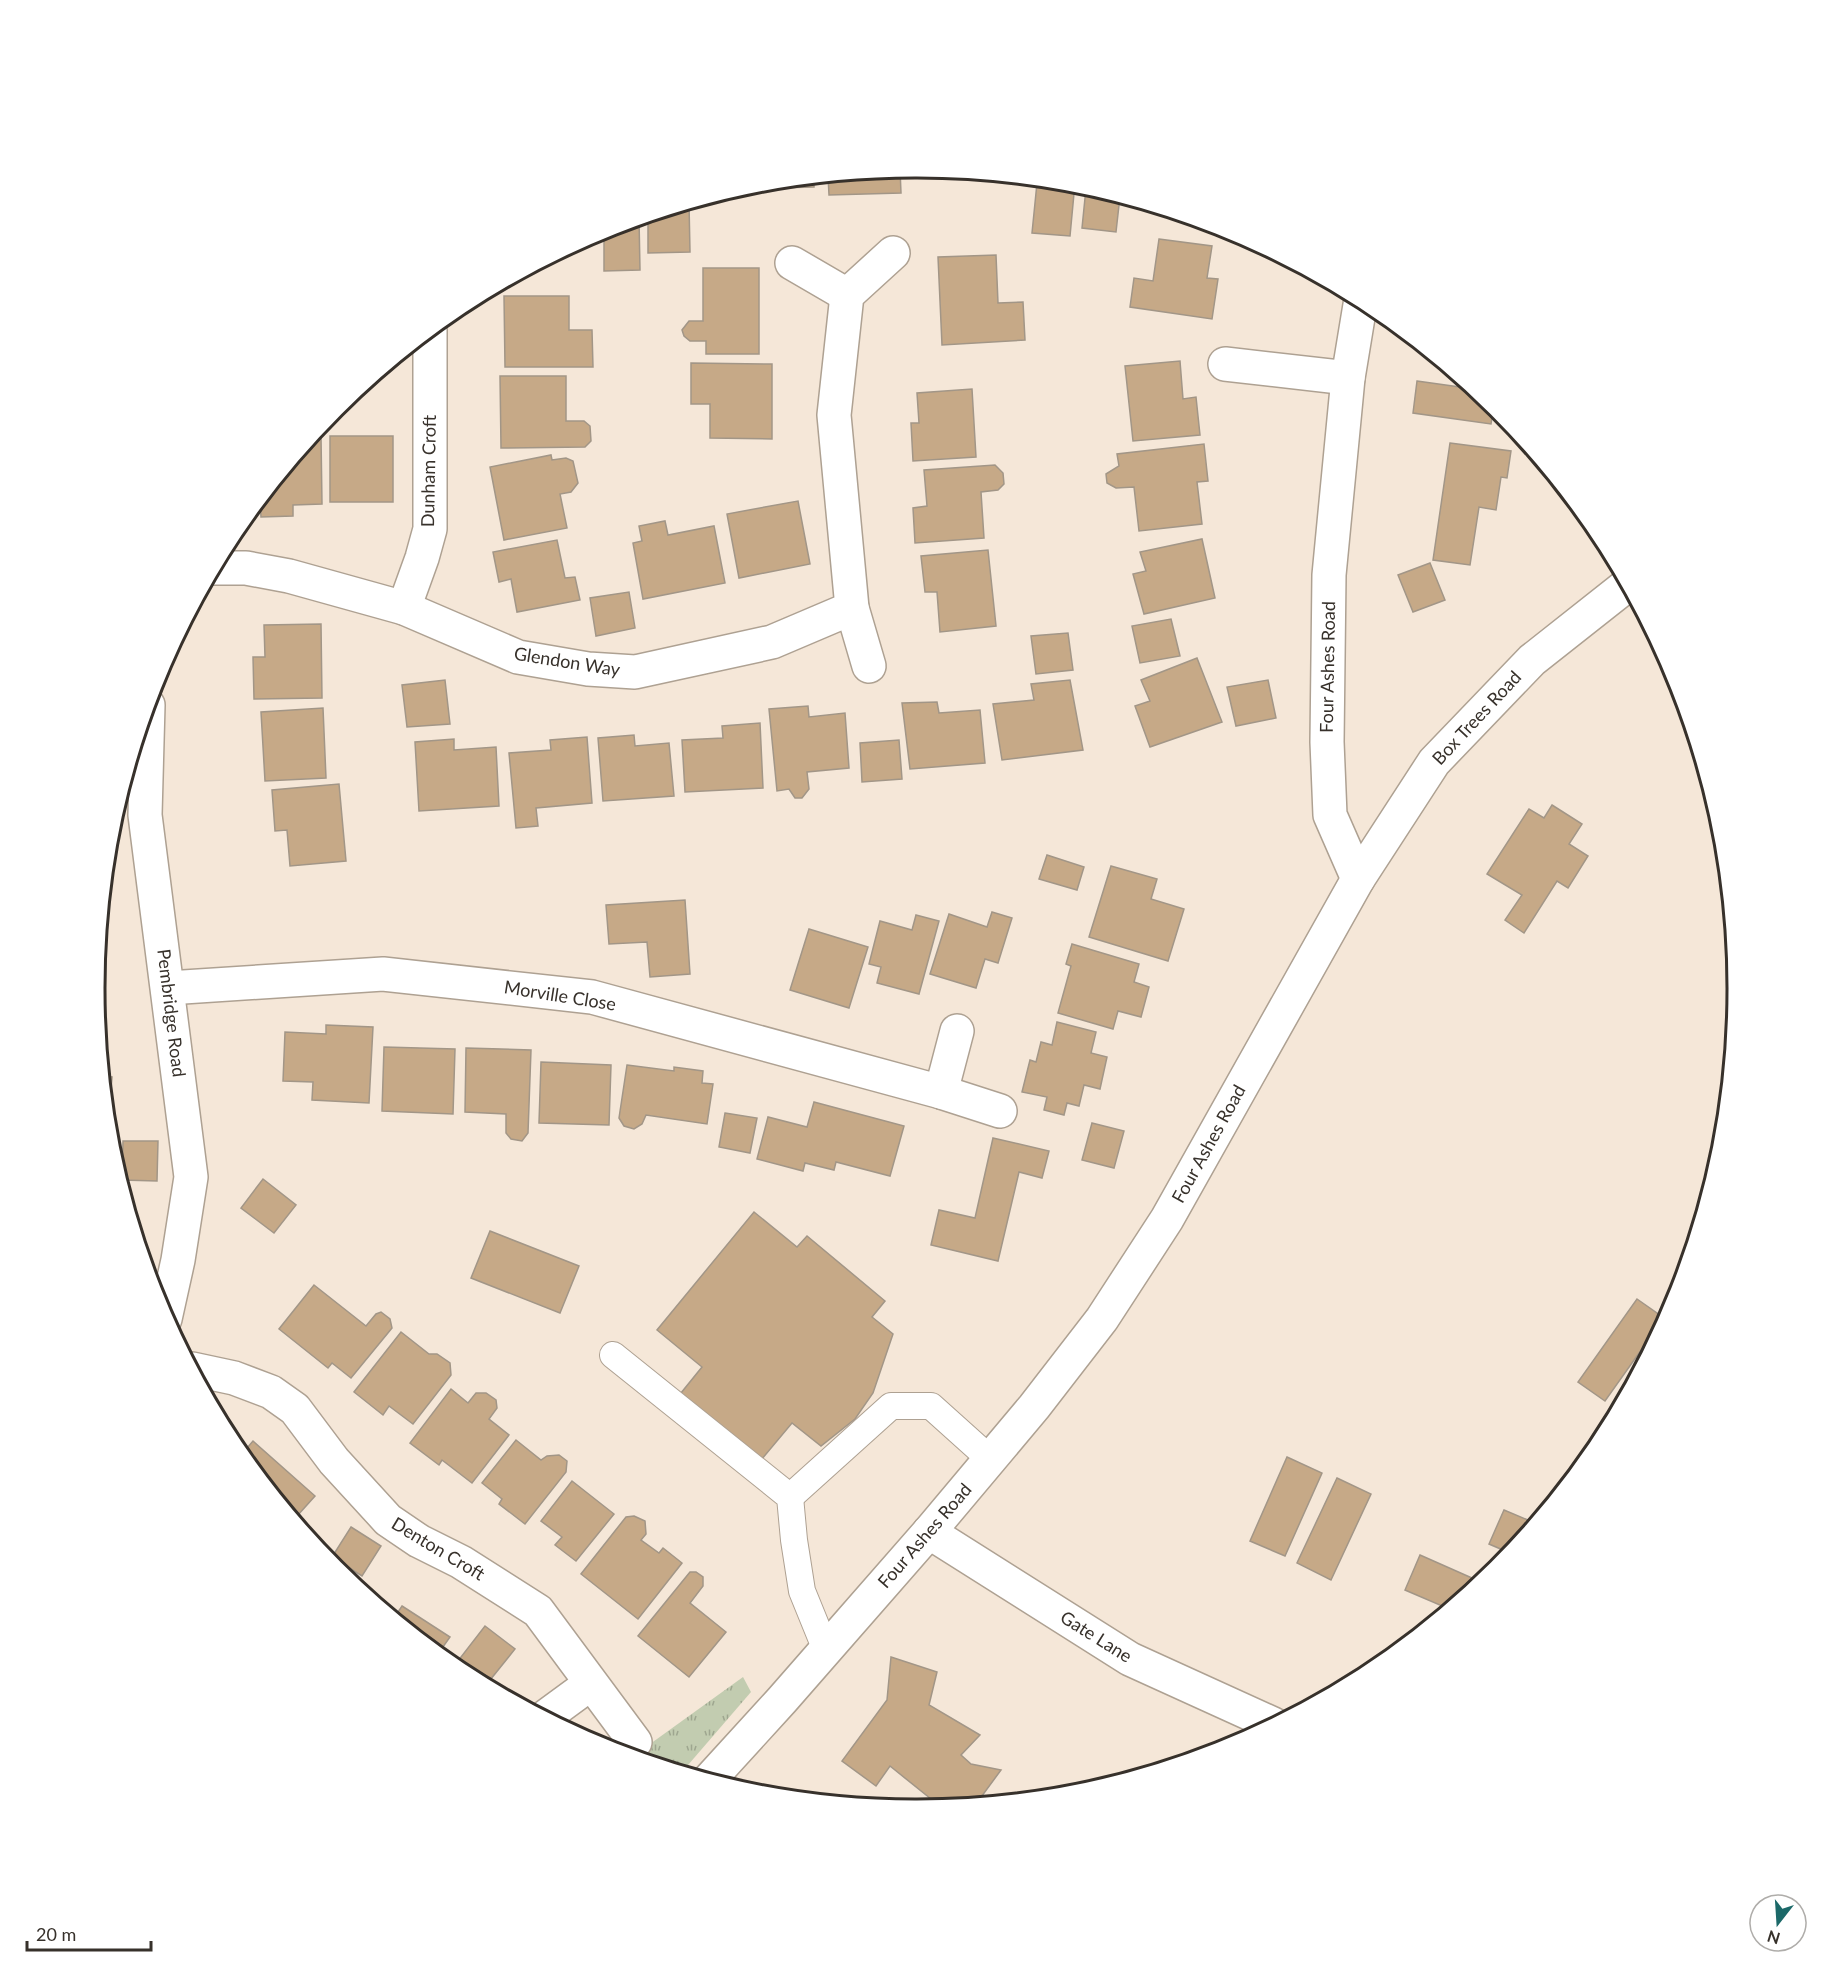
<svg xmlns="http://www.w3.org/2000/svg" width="1832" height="1977" viewBox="0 0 1832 1977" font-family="Lato,sans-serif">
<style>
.grass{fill:url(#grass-tufts)}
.building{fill:#c6a987;stroke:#a29687;stroke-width:1.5}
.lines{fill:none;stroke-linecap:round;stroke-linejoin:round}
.lane-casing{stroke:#aea192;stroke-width:28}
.street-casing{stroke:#aea192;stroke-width:36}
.secondary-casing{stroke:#aea192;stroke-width:36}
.lane{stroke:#fff;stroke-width:26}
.street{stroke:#fff;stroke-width:33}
.secondary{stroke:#fff;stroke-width:33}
.labels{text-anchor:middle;stroke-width:4.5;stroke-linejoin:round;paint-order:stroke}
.street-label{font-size:18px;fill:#37312b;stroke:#fff}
.rim{fill:none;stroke:#37312b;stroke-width:3}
</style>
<defs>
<pattern id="grass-tufts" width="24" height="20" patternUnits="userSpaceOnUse" patternTransform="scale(1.5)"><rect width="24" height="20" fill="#c2ccb0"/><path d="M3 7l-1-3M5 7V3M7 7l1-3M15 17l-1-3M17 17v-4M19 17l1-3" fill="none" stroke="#9ea68f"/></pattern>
</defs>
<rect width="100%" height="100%" fill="#f5e7d8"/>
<path class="grass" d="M743 1677 751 1692 682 1772 632 1757Z"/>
<g class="building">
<path d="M912 167 993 175V177L911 171Z"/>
<path d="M900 169 901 193 829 195 828 176Z"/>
<path d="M1011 176 1075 183 1070 236 1032 233 1037 183 1010 180Z"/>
<path d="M814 177V187L736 189 756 183Z"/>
<path d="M1086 188 1099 190 1120 196 1116 232 1082 228Z"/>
<path d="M689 203 690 252 648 253V216Z"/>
<path d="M639 218 640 270 604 271V229Z"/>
<path d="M1159 239 1212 246 1207 278 1218 279 1212 319 1130 307 1134 278 1153 281Z"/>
<path d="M996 255 998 303 1023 302 1025 340 942 345 938 257Z"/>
<path d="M703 268H759V354H706V341H690L684 336 682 330 689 321H703Z"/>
<path d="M504 296H569V330H592L593 367H505Z"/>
<path d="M1180 361 1183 399 1196 397 1200 435 1133 441 1125 366Z"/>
<path d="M691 363 772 364V439L710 438V404H691Z"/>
<path d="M500 376H566V421H584L590 426 591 441 585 447 501 448Z"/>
<path d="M1417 381 1474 389 1494 405 1491 424 1413 413Z"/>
<path d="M972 389 976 457 913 461 911 423H919L917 393Z"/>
<path d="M312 436H321L322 504 293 505V516L261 517 260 499Z"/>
<rect x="330" y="436" width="63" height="66"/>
<path d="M1450 443 1511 451 1507 478 1501 477 1496 510 1479 507 1470 565 1433 560Z"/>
<path d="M1204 444 1208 481 1197 482 1202 524 1139 531 1134 487 1116 488 1107 483 1106 474 1119 466 1117 454Z"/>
<path d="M551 455 552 460 566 458 573 461 578 483 571 492 560 494 567 528 504 540 490 467Z"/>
<path d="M995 465 1003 473 1004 484 998 490 981 492 984 538 915 543 913 508 927 506 924 470Z"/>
<path d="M798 501 810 564 739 578 727 514Z"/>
<path d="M665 521 668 535 714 526 725 583 643 599 633 543 642 541 639 526Z"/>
<path d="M1202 539 1215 598 1144 614 1133 574 1146 571 1140 552Z"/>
<path d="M557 540 565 578 575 577 580 600 517 612 511 579 499 582 493 552Z"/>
<path d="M988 550 996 626 940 632 937 592H925L921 556Z"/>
<path d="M1430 563 1445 600 1413 612 1398 575Z"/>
<path d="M629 592 635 628 596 636 590 598Z"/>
<path d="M1171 619 1180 656 1140 663 1132 626Z"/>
<path d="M321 624 322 698 254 699 253 657H265L264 625Z"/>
<path d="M1068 633 1073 670 1036 674 1031 636Z"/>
<path d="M1197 658 1222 722 1150 747 1135 706 1150 701 1141 680Z"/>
<path d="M445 680 450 724 407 727 402 685Z"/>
<path d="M1070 680 1083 750 1002 760 993 704 1034 700 1031 684Z"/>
<path d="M1268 680 1276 718 1236 726 1227 687Z"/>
<path d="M937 702 939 713 980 710 985 763 910 769 902 703Z"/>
<path d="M808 706 809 717 845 713 849 768 807 772 809 789 802 798H795L789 789 777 791 769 709Z"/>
<path d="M323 708 326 778 265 781 261 712Z"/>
<path d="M760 723 763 788 685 792 682 740 723 738 722 726Z"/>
<path d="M634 735 635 746 669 743 674 796 603 801 598 738Z"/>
<path d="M587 737 592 803 536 808 538 826 516 828 509 753 551 750 550 740Z"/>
<path d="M454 739V750L496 747 499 806 419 811 415 742Z"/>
<path d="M899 740 902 779 862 782 860 743Z"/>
<path d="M339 784 346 861 290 866 287 830 275 831 272 790Z"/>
<path d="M1552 805 1582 824 1569 844 1588 856 1568 888 1557 881 1524 933 1505 920 1522 895 1487 874 1529 809 1544 818Z"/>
<path d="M1047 855 1084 867 1077 890 1039 879Z"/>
<path d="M1111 866 1157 879 1151 899 1184 909 1168 961 1089 937Z"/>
<path d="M685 900 690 974 650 977 647 942 609 944 606 905Z"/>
<path d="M992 912 1012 918 998 963 985 959 976 988 930 974 949 914 987 927Z"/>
<path d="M916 915 939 921 919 994 877 983 881 967 869 964 880 921 912 930Z"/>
<path d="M809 929 868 947 849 1008 790 990Z"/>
<path d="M1072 944 1139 964 1134 982 1149 987 1141 1017 1118 1011 1113 1029 1058 1013 1071 966 1066 964Z"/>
<path d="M1057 1022 1096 1032 1091 1053 1107 1057 1100 1089 1084 1085 1079 1106 1067 1103 1064 1115 1044 1110 1047 1097 1022 1092 1030 1060 1036 1062 1041 1042 1052 1045Z"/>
<path d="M326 1025 373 1027 369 1103 312 1100 313 1082 283 1081 285 1032 326 1034Z"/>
<path d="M384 1047 455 1049 453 1114 382 1111Z"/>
<path d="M466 1048 531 1050 528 1133 522 1141 511 1139 506 1133V1114L465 1112Z"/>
<path d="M541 1062 611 1065 609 1125 539 1123Z"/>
<path d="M627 1065 674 1071V1067L703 1071 702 1083 713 1084 707 1124 646 1115 642 1124 634 1129 624 1126 619 1118Z"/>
<path d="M103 1076 112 1077 108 1127Z"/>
<path d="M814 1102 904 1126 890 1176 836 1162 834 1170 805 1163 803 1171 757 1159 768 1117 807 1127Z"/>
<path d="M725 1113 757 1118 750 1153 719 1147Z"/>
<path d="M1092 1123 1124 1131 1114 1168 1082 1160Z"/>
<path d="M993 1138 1049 1151 1042 1178 1019 1172 998 1261 931 1245 939 1210 975 1218Z"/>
<path d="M123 1141H158L157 1181 122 1180Z"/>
<path d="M263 1179 296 1205 274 1233 241 1208Z"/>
<path d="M754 1212 797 1247 807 1236 885 1301 872 1317 893 1334 873 1393 855 1419 821 1446 792 1423 761 1460 681 1393 702 1367 657 1330Z"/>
<path d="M490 1231 579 1266 560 1313 471 1278Z"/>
<path d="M314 1285 366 1326 376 1314 381 1312 390 1319 392 1328 351 1378 332 1363 328 1368 279 1329Z"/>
<path d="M1637 1299 1664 1318 1605 1401 1578 1382Z"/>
<path d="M401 1332 429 1354H437L450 1363 451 1375 413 1424 389 1406 383 1415 354 1392Z"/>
<path d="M451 1389 468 1403 476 1393H486L496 1400 497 1408 489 1419 509 1435 472 1483 442 1460 439 1465 410 1443Z"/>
<path d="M516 1440 541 1460 547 1456 559 1455 567 1461 566 1472 525 1524 499 1504 502 1499 482 1483Z"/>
<path d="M253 1441 315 1496 298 1515 283 1501 281 1503 241 1455Z"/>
<path d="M1287 1457 1322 1473 1285 1556 1250 1541Z"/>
<path d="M1337 1478 1371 1494 1331 1580 1297 1563Z"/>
<path d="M572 1481 614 1514 576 1561 555 1545 562 1537 541 1521Z"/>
<path d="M1504 1510 1535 1523 1510 1553 1489 1544Z"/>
<path d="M634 1516 645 1521 646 1534 641 1540 659 1553 663 1548 682 1563 638 1619 581 1574 626 1517Z"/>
<path d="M351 1527 381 1546 362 1576 332 1557Z"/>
<path d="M1420 1555 1481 1582 1449 1609 1405 1590Z"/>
<path d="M690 1572H696L703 1577V1586L690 1603 726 1632 689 1677 638 1636Z"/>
<path d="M402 1606 450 1637 438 1654 394 1618Z"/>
<path d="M485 1626 515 1649 486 1685 466 1675 454 1666Z"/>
<path d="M891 1657 937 1672 929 1705 980 1735 961 1755 971 1764 1001 1770 976 1804 920 1810 931 1799 890 1766 876 1786 842 1761 887 1700Z"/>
</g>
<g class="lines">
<g class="lane-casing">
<g id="lane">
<path d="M613 1355 790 1497 794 1540 802 1591 826 1650"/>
<path d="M790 1497 891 1406H931L990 1459"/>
</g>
</g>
<g class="street-casing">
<g id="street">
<path d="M792 263 847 295"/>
<path d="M1225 364 1348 378"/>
<path d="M214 568H246L289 576 404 608 518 657 588 669 635 672 772 642 852 608 834 415 847 295 893 253"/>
<path d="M404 608 422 558 430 529V330"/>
<path d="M852 608 869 666"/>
<path d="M148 705 145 815 191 1177 178 1260 165 1319"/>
<path d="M168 988 383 974 592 997 941 1092 1000 1111"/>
<path d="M941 1092 957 1031"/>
<path d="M192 1369 234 1378 271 1392 295 1409 334 1461 388 1520 419 1541 461 1562 538 1611 635 1742"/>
<path d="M545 1717 590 1684"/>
</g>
</g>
<g class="secondary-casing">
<g id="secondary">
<path d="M1358 879 1330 815 1327 742 1329 575 1348 378 1361 299"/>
<path d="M929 1532 1130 1659 1273 1724"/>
<path d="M709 1780 782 1700 929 1532 1034 1407 1102 1319 1167 1219 1358 879 1434 762 1532 660 1627 585"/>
</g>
</g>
<use href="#lane" class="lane"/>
<use href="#street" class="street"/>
<use href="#secondary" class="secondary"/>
</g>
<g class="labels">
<g class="street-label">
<text transform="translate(429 471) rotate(-89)" y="6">Dunham Croft</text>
<text transform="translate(567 662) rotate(9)" y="6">Glendon Way</text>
<text transform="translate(1328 667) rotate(-89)" y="6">Four Ashes Road</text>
<text transform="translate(1477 718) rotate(-47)" y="6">Box Trees Road</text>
<text transform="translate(560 996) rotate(9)" y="6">Morville Close</text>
<text transform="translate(171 1013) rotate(83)" y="6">Pembridge Road</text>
<text transform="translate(1209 1144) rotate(-61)" y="6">Four Ashes Road</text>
<text transform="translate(925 1536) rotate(-49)" y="6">Four Ashes Road</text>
<text transform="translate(438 1549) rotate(31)" y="6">Denton Croft</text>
<text transform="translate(1096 1637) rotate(32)" y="6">Gate Lane</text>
</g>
</g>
<path d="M0 0H1832V1977H0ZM915 178H917A810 810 0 0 1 1727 988V989A810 810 0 0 1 917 1799H915A810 810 0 0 1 105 989V988A810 810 0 0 1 915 178Z" fill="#fff" fill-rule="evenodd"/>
<path class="rim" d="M915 178H917A810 810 0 0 1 1727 988V989A810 810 0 0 1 917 1799H915A810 810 0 0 1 105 989V988A810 810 0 0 1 915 178Z"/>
<g transform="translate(1778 1923) rotate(197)"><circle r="28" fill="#ffffff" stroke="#afadaa" stroke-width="1.5"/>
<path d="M0-4.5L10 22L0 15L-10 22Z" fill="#1c6969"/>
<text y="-9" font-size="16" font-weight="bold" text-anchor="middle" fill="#37312b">N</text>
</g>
<path d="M27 1941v9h124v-9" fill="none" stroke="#37312b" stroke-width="3"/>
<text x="36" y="1941" font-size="18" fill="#37312b" stroke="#ffffff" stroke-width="4.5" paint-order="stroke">20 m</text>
</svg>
